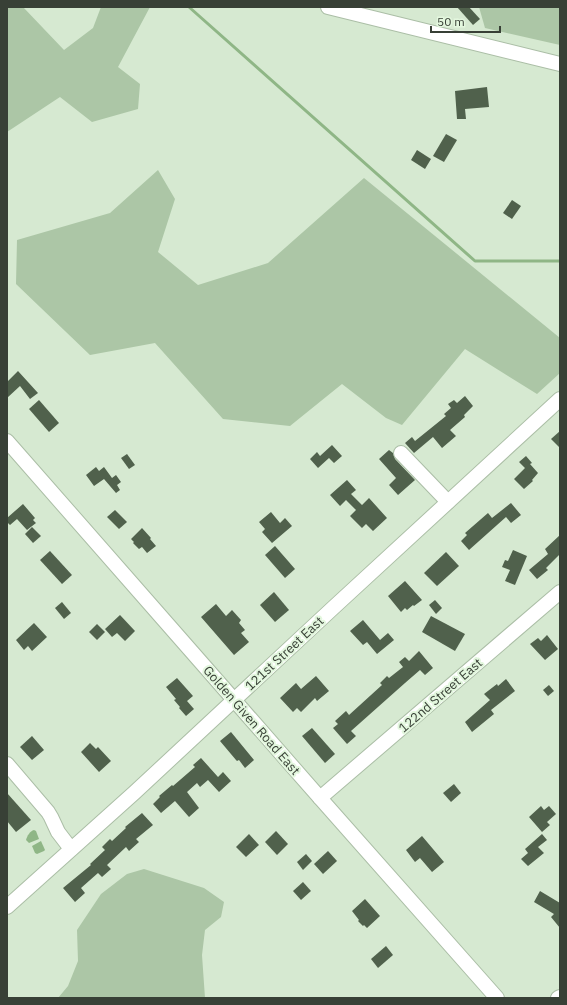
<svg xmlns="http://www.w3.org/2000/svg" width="567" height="1005" viewBox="0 0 567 1005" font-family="'IBM Plex Sans',sans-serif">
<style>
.green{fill:#acc6a6}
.water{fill:#8fb686}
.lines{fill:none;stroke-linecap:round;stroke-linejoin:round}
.stream{stroke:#8fb686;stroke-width:3}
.building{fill:#50614c}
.minor-casing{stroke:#abbea6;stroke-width:16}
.minor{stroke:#fff;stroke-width:14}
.labels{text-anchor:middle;stroke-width:4;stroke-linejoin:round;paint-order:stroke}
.street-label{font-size:13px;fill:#384036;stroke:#e3f7de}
</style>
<rect width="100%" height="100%" fill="#d6e9d1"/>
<g class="green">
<path d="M7 7H23L64 50 93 28 101 7H150L118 67 140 84 138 109 92 122 60 97 7 132Z"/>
<path d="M479 7H560V45L485 28Z"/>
<path d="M158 170 175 199 158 252 198 285 268 263 364 178 560 338V373L537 394 465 349 402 425 386 418 342 384 290 426 223 419 155 343 90 355 16 284 17 240 110 213Z"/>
<path d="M144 869 204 888 224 902 221 917 205 930 202 955 205 998H58L68 986 78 961 77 930 101 894 127 874Z"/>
</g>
<g class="water">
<path d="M34 830 36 831 39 839 29 843 26 840C27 836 30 831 34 830Z"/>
<path d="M41 841 45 850 44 851 37 854 35 853 32 846Z"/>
</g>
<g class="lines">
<path class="stream" d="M189 7 475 261H560"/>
</g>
<g class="building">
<path d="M457 7H469L480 19 473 25Z"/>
<path d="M487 87 489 107 465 109 466 119H457L455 91Z"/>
<path d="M446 134 457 140 444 162 433 156Z"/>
<path d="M417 150 431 159 425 169 411 160Z"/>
<path d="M512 200 521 206 512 219 503 213Z"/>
<path d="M18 371 38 393 30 399 20 386 7 398V382Z"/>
<path d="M465 396 473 406 464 415 465 417 450 430 456 436 442 448 433 437 414 453 405 443 412 437 415 441 446 416 444 414 451 408 448 404 454 400 457 403Z"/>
<path d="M39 400 59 423 49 432 29 409Z"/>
<path d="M560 431V448L551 439Z"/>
<path d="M332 445 342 456 334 463 329 458 318 468 310 459 317 452 320 456Z"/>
<path d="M389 450 393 453 395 459 415 480 398 495 389 485 396 478 379 459Z"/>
<path d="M127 454 135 465 129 469 121 458Z"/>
<path d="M526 456 532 463 530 464 538 473 532 480 533 481 524 489 514 479 525 468 519 462Z"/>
<path d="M96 467 99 471 104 467 112 478 116 475 121 482 117 485 120 490 116 493 104 479 94 486 86 475Z"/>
<path d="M347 480 356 490 351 494 362 505 369 498 387 518 373 531 366 524 362 528 350 516 356 510 346 500 340 506 330 495Z"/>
<path d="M511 503 521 515 511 523 506 517 469 550 461 541 467 535 465 533 488 513 492 518Z"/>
<path d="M23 504 35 518 33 520 36 523 27 530 17 519 10 525 7 522V518Z"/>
<path d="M115 510 127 522 119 529 107 517Z"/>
<path d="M271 512 280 523 285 518 292 526 272 543 262 532 265 529 259 522Z"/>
<path d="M32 527 41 536 33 543 25 534Z"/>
<path d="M142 528 151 538 150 539 156 546 147 553 142 547 139 549 133 543 134 542 131 539Z"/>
<path d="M560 535V554L546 568 548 570 537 579 529 570 548 554 545 549Z"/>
<path d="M275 546 295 569 285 578 265 555Z"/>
<path d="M513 550 527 556 515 585 505 581 510 570 502 567 505 560 508 561Z"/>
<path d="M50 551 72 575 62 584 40 560Z"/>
<path d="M446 552 459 566 437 586 424 573Z"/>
<path d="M405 581 422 600 414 606 413 605 407 610 405 608 401 612 388 596Z"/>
<path d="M274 592 289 610 275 622 260 605Z"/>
<path d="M435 600 442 608 436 614 429 605Z"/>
<path d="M62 602 71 613 64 619 55 608Z"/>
<path d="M216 604 226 616 232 610 241 620 239 623 245 630 241 633 249 642 234 655 201 617Z"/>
<path d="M120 615 135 631 125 641 117 633 112 637 105 629Z"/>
<path d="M431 616 465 634 455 651 422 632Z"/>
<path d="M363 620 380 640 388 633 394 640 377 654 367 642 363 645 350 631Z"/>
<path d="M34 623 47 637 32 651 28 646 24 650 16 640Z"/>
<path d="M97 624 105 632 97 640 89 632Z"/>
<path d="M547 635 558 649 545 660 530 644 538 638 541 641Z"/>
<path d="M419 651 433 668 425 675 420 670 405 683 351 731 356 736 347 744 333 728 338 724 335 721 346 711 349 715 382 685 380 683 387 676 389 678 403 667 399 662 405 657 409 661Z"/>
<path d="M316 676 329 691 317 701 315 698 301 712 297 708 293 712 280 698 296 683 301 689Z"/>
<path d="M177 678 193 696 187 701 194 709 186 716 179 708 180 707 174 700 176 699 166 687Z"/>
<path d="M506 679 515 691 491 710 494 714 472 732 465 722 490 700 484 694 497 684 498 686Z"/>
<path d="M549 685 554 691 548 696 543 690Z"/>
<path d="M312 728 335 754 325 763 302 736Z"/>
<path d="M231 732 254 760 245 768 239 760 237 761 236 760 220 741Z"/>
<path d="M32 736 44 750 32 760 20 747Z"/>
<path d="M90 743 96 749 98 747 111 761 99 772 81 752Z"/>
<path d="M201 758 218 777 223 772 231 781 219 792 208 780 200 787 197 783 187 792 199 808 189 817 175 801 161 813 153 804 160 797 159 796 172 785 173 786 195 767 193 765Z"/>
<path d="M454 784 461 793 451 802 443 793Z"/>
<path d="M7 793 31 820 16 832 7 821Z"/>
<path d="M541 806 544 810 549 806 556 814 547 822 550 825 542 832 529 817Z"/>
<path d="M142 813 153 825 136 839 139 842 129 851 126 847 107 865 111 869 102 877 98 873 81 888 85 893 75 902 63 888 91 865 90 864 105 850 102 847 110 839 112 841 126 828 125 827Z"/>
<path d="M276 831 288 844 277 855 265 842Z"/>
<path d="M249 834 259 845 246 857 236 847Z"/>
<path d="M542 834 547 840 538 847 544 853 528 866 521 859 528 853 525 849Z"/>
<path d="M422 836 444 862 432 872 420 858 415 862 406 850Z"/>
<path d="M328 851 337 861 323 874 314 864Z"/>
<path d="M306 854 312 861 303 870 297 862Z"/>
<path d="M303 882 311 891 301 900 293 891Z"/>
<path d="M540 891 560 903V928L551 917 554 914 534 902Z"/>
<path d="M365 899 380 916 367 928 364 925 363 926 358 921 359 920 352 911Z"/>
<path d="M386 946 393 955 378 968 371 959Z"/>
</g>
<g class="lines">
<g class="minor-casing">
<g id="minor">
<path d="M328 7 560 64"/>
<path d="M7 441 320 798 497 998"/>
<path d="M401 453 448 502"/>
<path d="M7 764 48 812 51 817 58 832 71 849"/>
<path d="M320 798 560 592"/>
<path d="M7 907 134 793 334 607 560 399"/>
<path d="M558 998 560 997"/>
</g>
</g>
<use href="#minor" class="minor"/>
</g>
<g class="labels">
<g class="street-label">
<text transform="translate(284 653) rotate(-43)" y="5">121st Street East</text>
<text transform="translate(440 695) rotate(-41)" y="5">122nd Street East</text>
<text transform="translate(252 720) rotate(49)" y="5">Golden Given Road East</text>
</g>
</g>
<rect width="567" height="1005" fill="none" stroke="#384036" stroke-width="16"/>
<path d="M431 26v6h69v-6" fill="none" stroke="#384036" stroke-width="2"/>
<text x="437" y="26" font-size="12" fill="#384036" stroke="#e3f7de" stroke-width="3" paint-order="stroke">50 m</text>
</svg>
